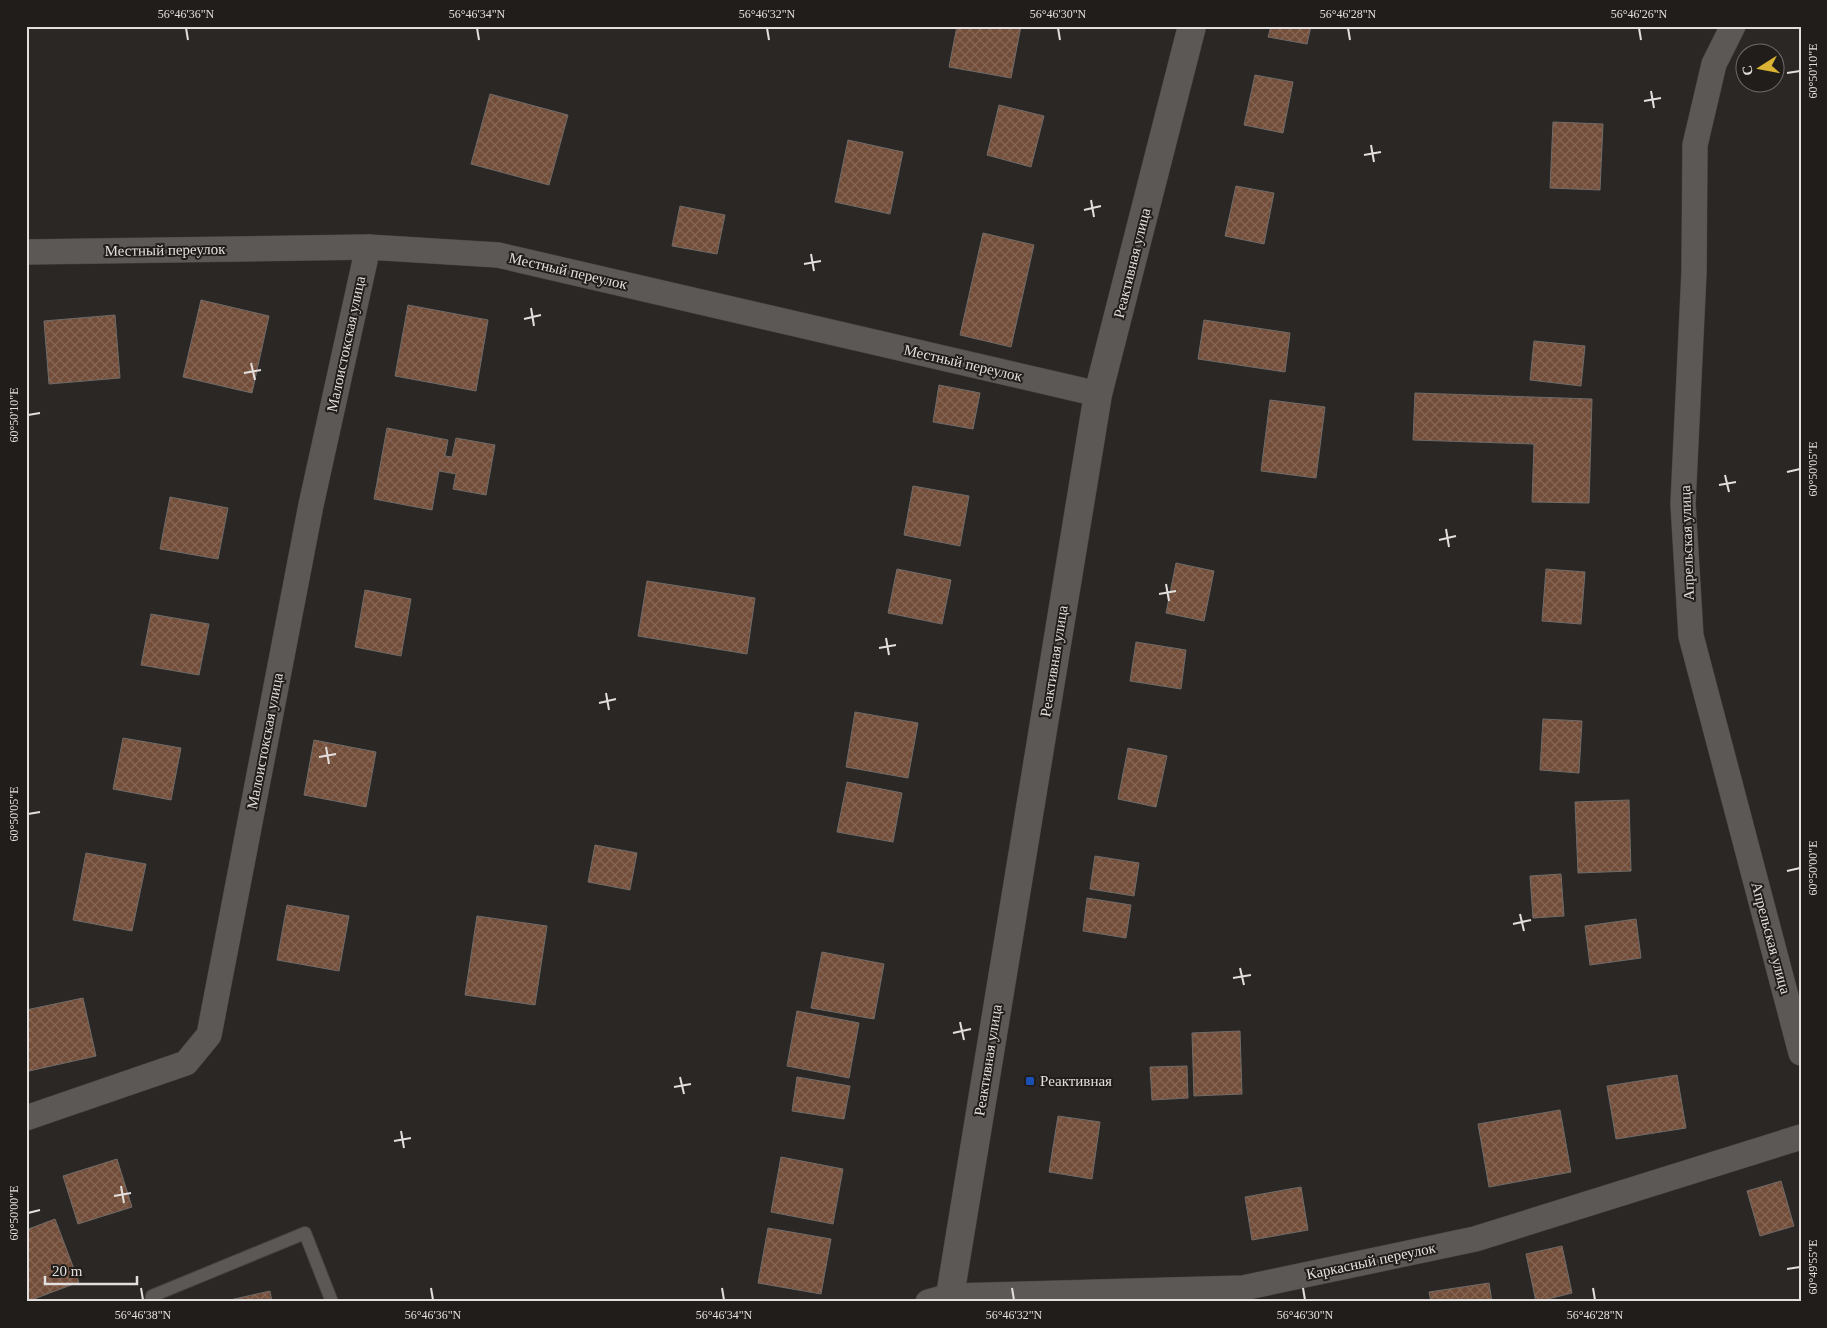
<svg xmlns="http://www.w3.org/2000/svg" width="1827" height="1328" viewBox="0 0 1827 1328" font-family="Georgia,serif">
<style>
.building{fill:url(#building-cross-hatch);stroke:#6f6b68}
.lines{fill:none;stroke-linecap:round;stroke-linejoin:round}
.lane-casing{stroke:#454240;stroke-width:14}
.street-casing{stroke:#454240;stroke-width:26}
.secondary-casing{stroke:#454240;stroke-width:29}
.lane{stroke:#5c5856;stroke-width:12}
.street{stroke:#5c5856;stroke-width:25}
.secondary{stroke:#5c5856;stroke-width:28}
.ticks{fill:none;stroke:#e2dfde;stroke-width:2}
.transit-dot{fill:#1a4fb4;stroke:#211d1b;stroke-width:2}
.labels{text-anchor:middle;stroke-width:4;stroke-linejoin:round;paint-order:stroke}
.street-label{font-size:15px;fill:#e2dfde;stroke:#211d1b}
.poi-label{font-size:15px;fill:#e2dfde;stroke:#211d1b;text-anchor:start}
.neatline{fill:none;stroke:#e2dfde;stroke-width:2}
.ticks-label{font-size:12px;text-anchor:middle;fill:#e2dfde}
</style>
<defs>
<pattern id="building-cross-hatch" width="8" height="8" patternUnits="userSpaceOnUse" patternTransform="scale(1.25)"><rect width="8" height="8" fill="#724d39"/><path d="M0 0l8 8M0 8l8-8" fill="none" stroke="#866655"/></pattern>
</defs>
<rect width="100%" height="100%" fill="#2a2725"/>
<g class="building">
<path d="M957 26H1021L1011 78 949 67Z"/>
<path d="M1271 26H1311L1307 44 1268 37Z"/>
<path d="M1255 75 1293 82 1283 133 1244 125Z"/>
<path d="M490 94 568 115 549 185 471 164Z"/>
<path d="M999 105 1044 116 1031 167 987 155Z"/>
<path d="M1553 122 1603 124 1600 190 1550 188Z"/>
<path d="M848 140 903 152 890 214 835 202Z"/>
<path d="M1236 186 1274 193 1264 244 1225 236Z"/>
<path d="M680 206 725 215 717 254 672 246Z"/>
<path d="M983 233 1034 245 1011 347 960 335Z"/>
<path d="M201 300 269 316 252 393 183 377Z"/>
<path d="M408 305 488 320 476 391 395 376Z"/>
<path d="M115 315 120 378 49 384 44 321Z"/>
<path d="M1204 320 1290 333 1285 372 1198 359Z"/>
<path d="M1534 341 1585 346 1581 386 1530 380Z"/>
<path d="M939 385 980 393 973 429 933 422Z"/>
<path d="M1415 393 1592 399 1589 503 1532 502 1534 444 1413 440Z"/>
<path d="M1270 400 1325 407 1316 478 1261 471Z"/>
<path d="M387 428 448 440 445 456 452 457 456 438 495 445 486 495 453 489 456 474 439 471 432 510 374 499Z"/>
<path d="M913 486 969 496 960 546 904 535Z"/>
<path d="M170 497 228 508 218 559 160 549Z"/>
<path d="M1176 563 1214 571 1204 621 1166 613Z"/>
<path d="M897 569 951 580 942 624 888 613Z"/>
<path d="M1546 569 1585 572 1581 624 1542 621Z"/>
<path d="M647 581 755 598 747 654 638 636Z"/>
<path d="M365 590 411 599 401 656 355 647Z"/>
<path d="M151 614 209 624 199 675 141 665Z"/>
<path d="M1136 642 1186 650 1181 689 1130 681Z"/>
<path d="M855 712 918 723 908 778 846 767Z"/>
<path d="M1543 719 1582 721 1579 773 1540 770Z"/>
<path d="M123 738 181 748 171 800 113 789Z"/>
<path d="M314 740 376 752 366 807 304 795Z"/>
<path d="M1128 748 1167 756 1156 807 1118 799Z"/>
<path d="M847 782 902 793 893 842 837 832Z"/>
<path d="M1629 800 1631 871 1578 873 1575 802Z"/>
<path d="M595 845 637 853 630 890 588 882Z"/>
<path d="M86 853 146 864 132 931 73 920Z"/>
<path d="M1095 856 1139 863 1134 896 1090 889Z"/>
<path d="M1561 874 1564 916 1533 918 1530 876Z"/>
<path d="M1087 898 1131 905 1126 938 1083 931Z"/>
<path d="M287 905 349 916 339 971 277 960Z"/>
<path d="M477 916 547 926 535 1005 465 995Z"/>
<path d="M1636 919 1641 958 1590 965 1585 926Z"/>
<path d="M822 952 884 964 874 1019 811 1008Z"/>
<path d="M83 998 96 1056 29 1071 26 1056V1010Z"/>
<path d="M797 1011 859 1023 849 1078 787 1066Z"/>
<path d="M1240 1031 1242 1094 1194 1096 1192 1033Z"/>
<path d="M1187 1066 1188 1098 1152 1100 1150 1067Z"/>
<path d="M1677 1075 1686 1128 1616 1139 1607 1086Z"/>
<path d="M797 1077 850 1086 844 1119 792 1111Z"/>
<path d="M1560 1110 1571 1172 1489 1187 1478 1124Z"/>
<path d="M1058 1116 1100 1122 1092 1179 1049 1172Z"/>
<path d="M781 1157 843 1169 833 1224 771 1212Z"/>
<path d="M117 1159 132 1207 78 1224 63 1176Z"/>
<path d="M1781 1181 1794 1226 1760 1236 1747 1191Z"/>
<path d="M1301 1187 1308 1230 1252 1240 1245 1197Z"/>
<path d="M55 1219 79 1282 26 1302V1230Z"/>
<path d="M768 1228 831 1239 821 1294 758 1283Z"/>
<path d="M1562 1246 1572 1293 1536 1302 1526 1254Z"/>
<path d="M1489 1283 1492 1302H1431L1429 1292Z"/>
<path d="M270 1291 272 1302H221Z"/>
</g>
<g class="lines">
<g class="lane-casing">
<path id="lane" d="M151 1302 152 1296 305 1233 332 1302"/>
</g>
<g class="street-casing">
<g id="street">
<path d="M1733 26 1714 64 1695 145 1694 272 1683 504 1691 636 1801 1053"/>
<path d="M26 252 368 247 498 255 1098 394"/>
<path d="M26 1118 186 1063 209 1035 311 505 368 247"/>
<path d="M928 1302 950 1296 1243 1288 1475 1239 1801 1137"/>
</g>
</g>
<g class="secondary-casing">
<path id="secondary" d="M949 1302 1098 394 1192 26"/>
</g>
<use href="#lane" class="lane"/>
<use href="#street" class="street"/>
<use href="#secondary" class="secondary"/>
</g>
<path class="ticks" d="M186 28 188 40M477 28 479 40M767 28 769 40M1058 28 1060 40M1348 28 1350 40M1639 28 1641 40M1787 73 1800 71M1651 91 1654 108M1644 101 1661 98M1371 145 1374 162M1364 155 1381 152M1091 200 1094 217M1084 210 1101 206M811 254 814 271M804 264 821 261M531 308 534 326M524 319 541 315M251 363 255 380M244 373 261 370M28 415 40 413M1787 472 1800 469M1725 475 1729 492M1719 485 1736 482M1446 529 1449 547M1439 540 1456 536M1166 584 1169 601M1159 594 1176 591M886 638 889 655M879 648 896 645M606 693 609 710M599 703 616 699M326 747 329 764M319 757 336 754M28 814 40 812M1787 871 1800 868M1520 914 1524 931M1513 924 1531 920M1240 968 1244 985M1233 978 1251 975M960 1022 964 1040M953 1033 971 1029M680 1077 684 1094M674 1087 691 1084M401 1131 404 1148M394 1141 411 1138M121 1186 124 1203M114 1196 131 1193M28 1213 40 1210M1787 1269 1800 1267M141 1288 143 1300M431 1288 433 1300M722 1288 724 1300M1012 1288 1014 1300M1303 1288 1305 1300M1593 1288 1595 1300"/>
<rect class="transit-dot" x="1025" y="1076" width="10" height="10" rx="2.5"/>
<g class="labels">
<g class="street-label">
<text transform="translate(165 250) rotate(-1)" y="5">Местный переулок</text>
<text transform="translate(1132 263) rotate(-76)" y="5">Реактивная улица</text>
<text transform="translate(568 271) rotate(13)" y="5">Местный переулок</text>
<text transform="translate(346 344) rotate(-78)" y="5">Малоистокская улица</text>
<text transform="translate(963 363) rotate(13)" y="5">Местный переулок</text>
<text transform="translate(1687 543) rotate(-92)" y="5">Апрельская улица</text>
<text transform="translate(1054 661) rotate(-81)" y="5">Реактивная улица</text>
<text transform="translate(265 741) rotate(-79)" y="5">Малоистокская улица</text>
<text transform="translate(1771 938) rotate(75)" y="5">Апрельская улица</text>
<text transform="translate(988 1060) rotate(-81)" y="5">Реактивная улица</text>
<text transform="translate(1371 1261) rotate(-12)" y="5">Каркасный переулок</text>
</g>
<g class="poi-label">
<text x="1040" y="1086">Реактивная</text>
</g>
</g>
<rect width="1827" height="1328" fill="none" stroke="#211d1b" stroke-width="55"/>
<g transform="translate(1760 68) rotate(259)"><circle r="24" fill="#211d1b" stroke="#6e6b69"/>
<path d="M0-4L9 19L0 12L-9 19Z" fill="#dab333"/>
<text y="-8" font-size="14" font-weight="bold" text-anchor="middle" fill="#e2dfde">С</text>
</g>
<path d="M45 1276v8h92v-8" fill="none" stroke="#e2dfde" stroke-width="2.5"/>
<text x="52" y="1276" font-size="15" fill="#e2dfde" stroke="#211d1b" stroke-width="4" paint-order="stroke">20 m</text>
<rect x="28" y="28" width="1772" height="1272" class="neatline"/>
<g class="ticks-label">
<text x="186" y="18">56°46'36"N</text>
<text x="477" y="18">56°46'34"N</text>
<text x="767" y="18">56°46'32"N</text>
<text x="1058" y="18">56°46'30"N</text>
<text x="1348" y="18">56°46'28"N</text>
<text x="1639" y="18">56°46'26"N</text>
<text transform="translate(1813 71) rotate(-90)" y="4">60°50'10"E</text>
<text transform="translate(14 415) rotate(-90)" y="4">60°50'10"E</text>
<text transform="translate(1813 469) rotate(-90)" y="4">60°50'05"E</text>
<text transform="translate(14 814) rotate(-90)" y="4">60°50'05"E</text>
<text transform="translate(1813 868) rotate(-90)" y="4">60°50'00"E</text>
<text transform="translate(14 1213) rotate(-90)" y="4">60°50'00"E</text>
<text transform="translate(1813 1267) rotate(-90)" y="4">60°49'55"E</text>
<text x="143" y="1319">56°46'38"N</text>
<text x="433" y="1319">56°46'36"N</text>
<text x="724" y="1319">56°46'34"N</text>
<text x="1014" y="1319">56°46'32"N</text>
<text x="1305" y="1319">56°46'30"N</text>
<text x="1595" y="1319">56°46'28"N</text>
</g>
</svg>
